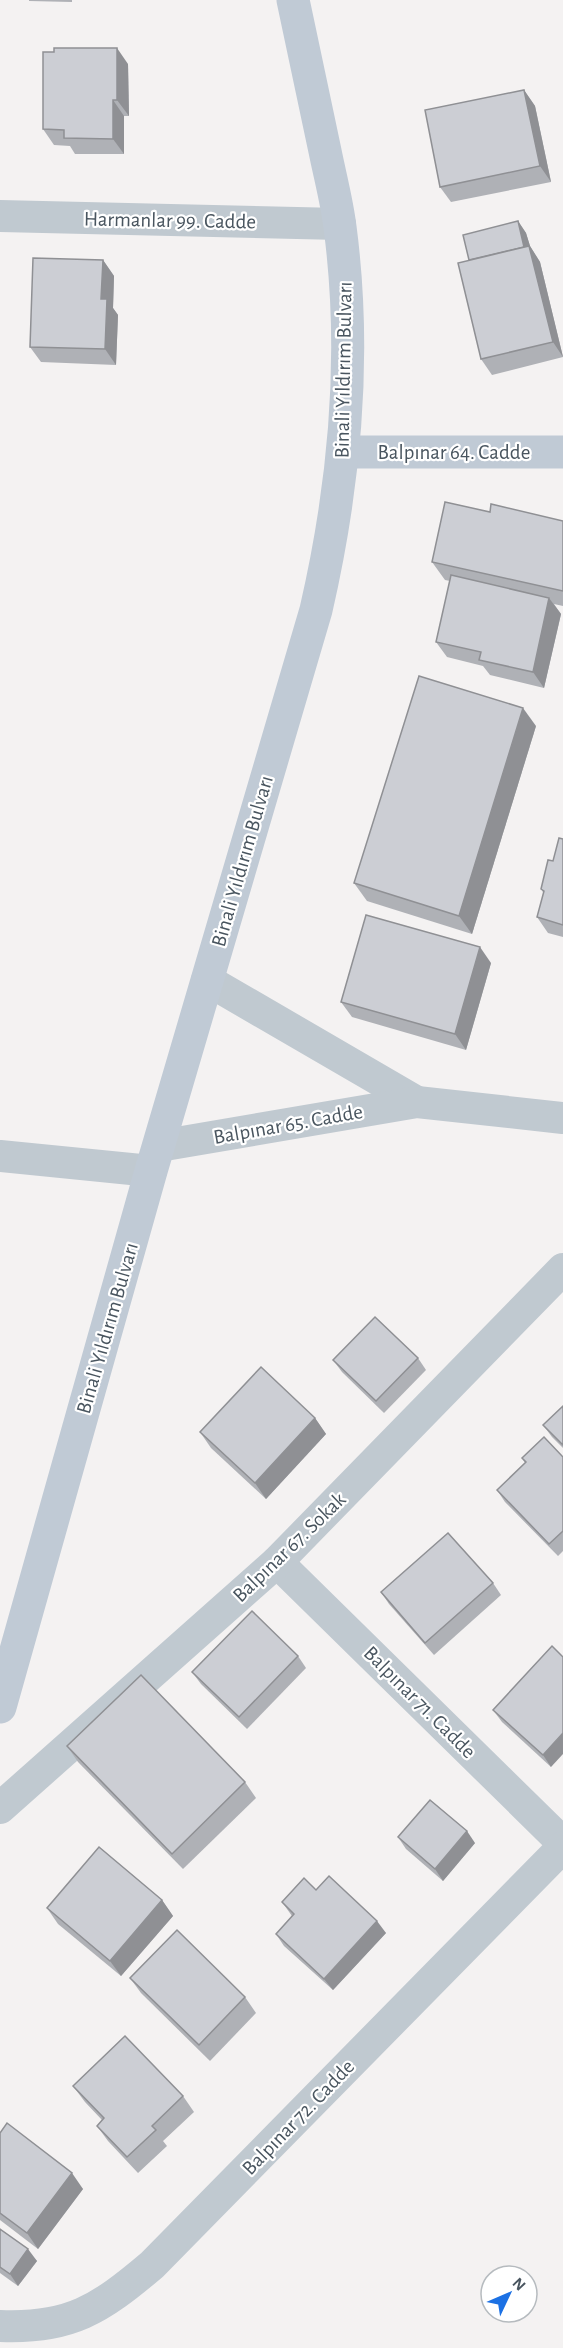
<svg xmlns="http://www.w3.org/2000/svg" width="563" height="2348" viewBox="0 0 563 2348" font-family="'Alegreya Sans',sans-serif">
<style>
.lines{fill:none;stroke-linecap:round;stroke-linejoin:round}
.street{stroke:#c0c9d0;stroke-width:32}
.secondary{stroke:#c0cad5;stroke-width:33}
.wall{fill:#afb1b6}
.shaded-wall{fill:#8f9094}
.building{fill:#ccced4;stroke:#8f9094;stroke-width:1.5}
.labels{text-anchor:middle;stroke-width:4.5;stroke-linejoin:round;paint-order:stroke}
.street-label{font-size:21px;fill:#49555f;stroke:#fff}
</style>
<rect width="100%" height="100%" fill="#f4f2f2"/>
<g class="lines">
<g class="street">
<path d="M0 216 340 224"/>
<path d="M207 980 417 1102"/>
<path d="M159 1146 417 1102 563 1118"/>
<path d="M0 1156 151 1171"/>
<path d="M277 1562 563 1843"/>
<path d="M0 1808 277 1562 563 1269"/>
<path d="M0 2326C70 2329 100 2309 152 2265L563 1847"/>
</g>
<g class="secondary">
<path d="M344 452H563"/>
<path d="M0 1707 151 1171 316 610C345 484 357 356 340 227 337 202 330 176 325 151 314 101 304 50 293 0"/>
</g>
</g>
<g class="wall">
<path d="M29 0H72V2L29 1Z"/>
<path d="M128 64 129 116H124V154H75L70 146 54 145 43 129Z"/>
<path d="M524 90 535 106 551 182 451 202 440 187Z"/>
<path d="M518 221 526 233 530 246 540 262 563 357 492 375 481 359Z"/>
<path d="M103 260 114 276 113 308 118 315 116 365 41 362 30 347Z"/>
<path d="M490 512 563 521V606L554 604 561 614 544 688 490 675 483 666 447 657 436 642 450 581 445 580 432 562Z"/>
<path d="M536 726 472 934 367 901 354 883Z"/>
<path d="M563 839V937L548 933 537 917 544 894 541 889Z"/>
<path d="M491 963 466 1050 352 1017 341 1002Z"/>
<path d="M418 1358 426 1370 384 1413 342 1372 333 1360Z"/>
<path d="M563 1406V1448L552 1437 543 1425Z"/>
<path d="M315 1418 326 1434 266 1499 211 1448 200 1432Z"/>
<path d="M563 1457V1551L558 1556 505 1502 497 1490 525 1463 522 1458Z"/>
<path d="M493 1583 501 1595 434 1655 389 1604 381 1592Z"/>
<path d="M552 1646 551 1767 502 1722 493 1710Z"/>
<path d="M298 1656 306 1668 247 1729 201 1684 192 1672Z"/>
<path d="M67 1746 245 1782 256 1798 183 1869 78 1762Z"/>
<path d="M398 1837 475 1843 443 1881 406 1849Z"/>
<path d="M316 1890 386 1933 333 1990 284 1946 276 1934 292 1916 282 1902Z"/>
<path d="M162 1900 173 1916 121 1976 58 1924 47 1908Z"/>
<path d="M130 1978 245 1997 256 2013 210 2061 141 1993Z"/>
<path d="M73 2086 183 2096 194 2112 163 2141 167 2146 138 2173 108 2141 97 2126 102 2120 85 2102Z"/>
<path d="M0 2133 83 2189 38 2249 0 2220Z"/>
<path d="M0 2229 37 2261 18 2286 0 2273Z"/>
</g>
<g class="shaded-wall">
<path d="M117 48 128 64 129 116 117 100Z"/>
<path d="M524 90 535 106 551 182 540 166Z"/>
<path d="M113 100 124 116V154L113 139Z"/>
<path d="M518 221 526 233 530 246 540 262 563 357 553 342 525 252Z"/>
<path d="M103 260 114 276 113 308 118 315 116 365 105 349 101 299Z"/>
<path d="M549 598 561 614 544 688 533 672Z"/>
<path d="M523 708 536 726 472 934 459 916Z"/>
<path d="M480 947 491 963 466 1050 455 1034Z"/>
<path d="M315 1418 326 1434 266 1499 255 1483Z"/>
<path d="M563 1733V1754L551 1767 543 1755Z"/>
<path d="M467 1831 475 1843 443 1881 435 1869Z"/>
<path d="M162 1900 173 1916 121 1976 110 1961Z"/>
<path d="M377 1921 386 1933 333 1990 324 1979Z"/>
<path d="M72 2173 83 2189 38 2249 27 2233Z"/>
<path d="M28 2249 37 2261 18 2286 10 2274Z"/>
</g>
<g class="building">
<path d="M54 48H117V100H113V139L64 138V130L43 129V52H54Z"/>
<path d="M524 90 540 166 440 187 425 110Z"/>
<path d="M518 221 524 247 469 260 463 235Z"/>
<path d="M529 246 553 342 481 359 458 263Z"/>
<path d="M33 258 103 260 101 299H107L105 349 30 347Z"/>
<path d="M445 502 490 512 491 504 563 521V591L432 562Z"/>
<path d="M451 575 549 598 533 672 479 660 481 652 436 642Z"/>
<path d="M419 676 523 708 459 916 354 883Z"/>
<path d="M559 838 563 839V925L537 917 544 891 541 889 548 860 553 861Z"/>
<path d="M366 915 480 947 455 1034 341 1002Z"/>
<path d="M375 1317 418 1358 376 1401 333 1360Z"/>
<path d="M261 1367 315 1418 255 1483 200 1432Z"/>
<path d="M563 1406V1445L543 1425Z"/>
<path d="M544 1437 563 1457V1531L549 1544 497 1490 526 1462 522 1458Z"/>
<path d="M448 1533 493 1583 425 1643 381 1592Z"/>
<path d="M252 1611 298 1656 239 1717 192 1672Z"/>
<path d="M552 1646 563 1657V1733L543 1755 493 1710Z"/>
<path d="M141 1675 245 1782 172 1854 67 1746Z"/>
<path d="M430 1800 467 1831 435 1869 398 1837Z"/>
<path d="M99 1847 162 1900 110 1961 47 1908Z"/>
<path d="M329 1876 377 1921 324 1979 276 1934 294 1914 282 1902 304 1878 316 1890Z"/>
<path d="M177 1930 245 1997 199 2045 130 1978Z"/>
<path d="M125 2036 183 2096 152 2126 156 2130 127 2157 97 2126 104 2118 73 2086Z"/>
<path d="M7 2123 72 2173 27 2233 0 2213V2133Z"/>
<path d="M0 2229 28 2249 10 2274 0 2267Z"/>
</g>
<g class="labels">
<g class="street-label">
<text transform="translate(170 220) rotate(1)" y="7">Harmanlar 99. Cadde</text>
<text transform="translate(343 370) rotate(-89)" y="7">Binali Yıldırım Bulvarı</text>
<text x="454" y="459">Balpınar 64. Cadde</text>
<text transform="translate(242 861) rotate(-74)" y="7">Binali Yıldırım Bulvarı</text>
<text transform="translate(288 1124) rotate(-10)" y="7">Balpınar 65. Cadde</text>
<text transform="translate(107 1328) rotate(-74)" y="7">Binali Yıldırım Bulvarı</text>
<text transform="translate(289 1547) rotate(-44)" y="7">Balpınar 67. Sokak</text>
<text transform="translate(420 1702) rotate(45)" y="7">Balpınar 71. Cadde</text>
<text transform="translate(298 2117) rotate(-46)" y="7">Balpınar 72. Cadde</text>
</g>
</g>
<g transform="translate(509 2294) rotate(46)"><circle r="28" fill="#ffffff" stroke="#b6bbbf" stroke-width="1.5"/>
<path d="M0-4.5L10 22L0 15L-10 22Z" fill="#1c71e4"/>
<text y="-9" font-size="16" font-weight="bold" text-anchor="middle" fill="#49555f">N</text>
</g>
</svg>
